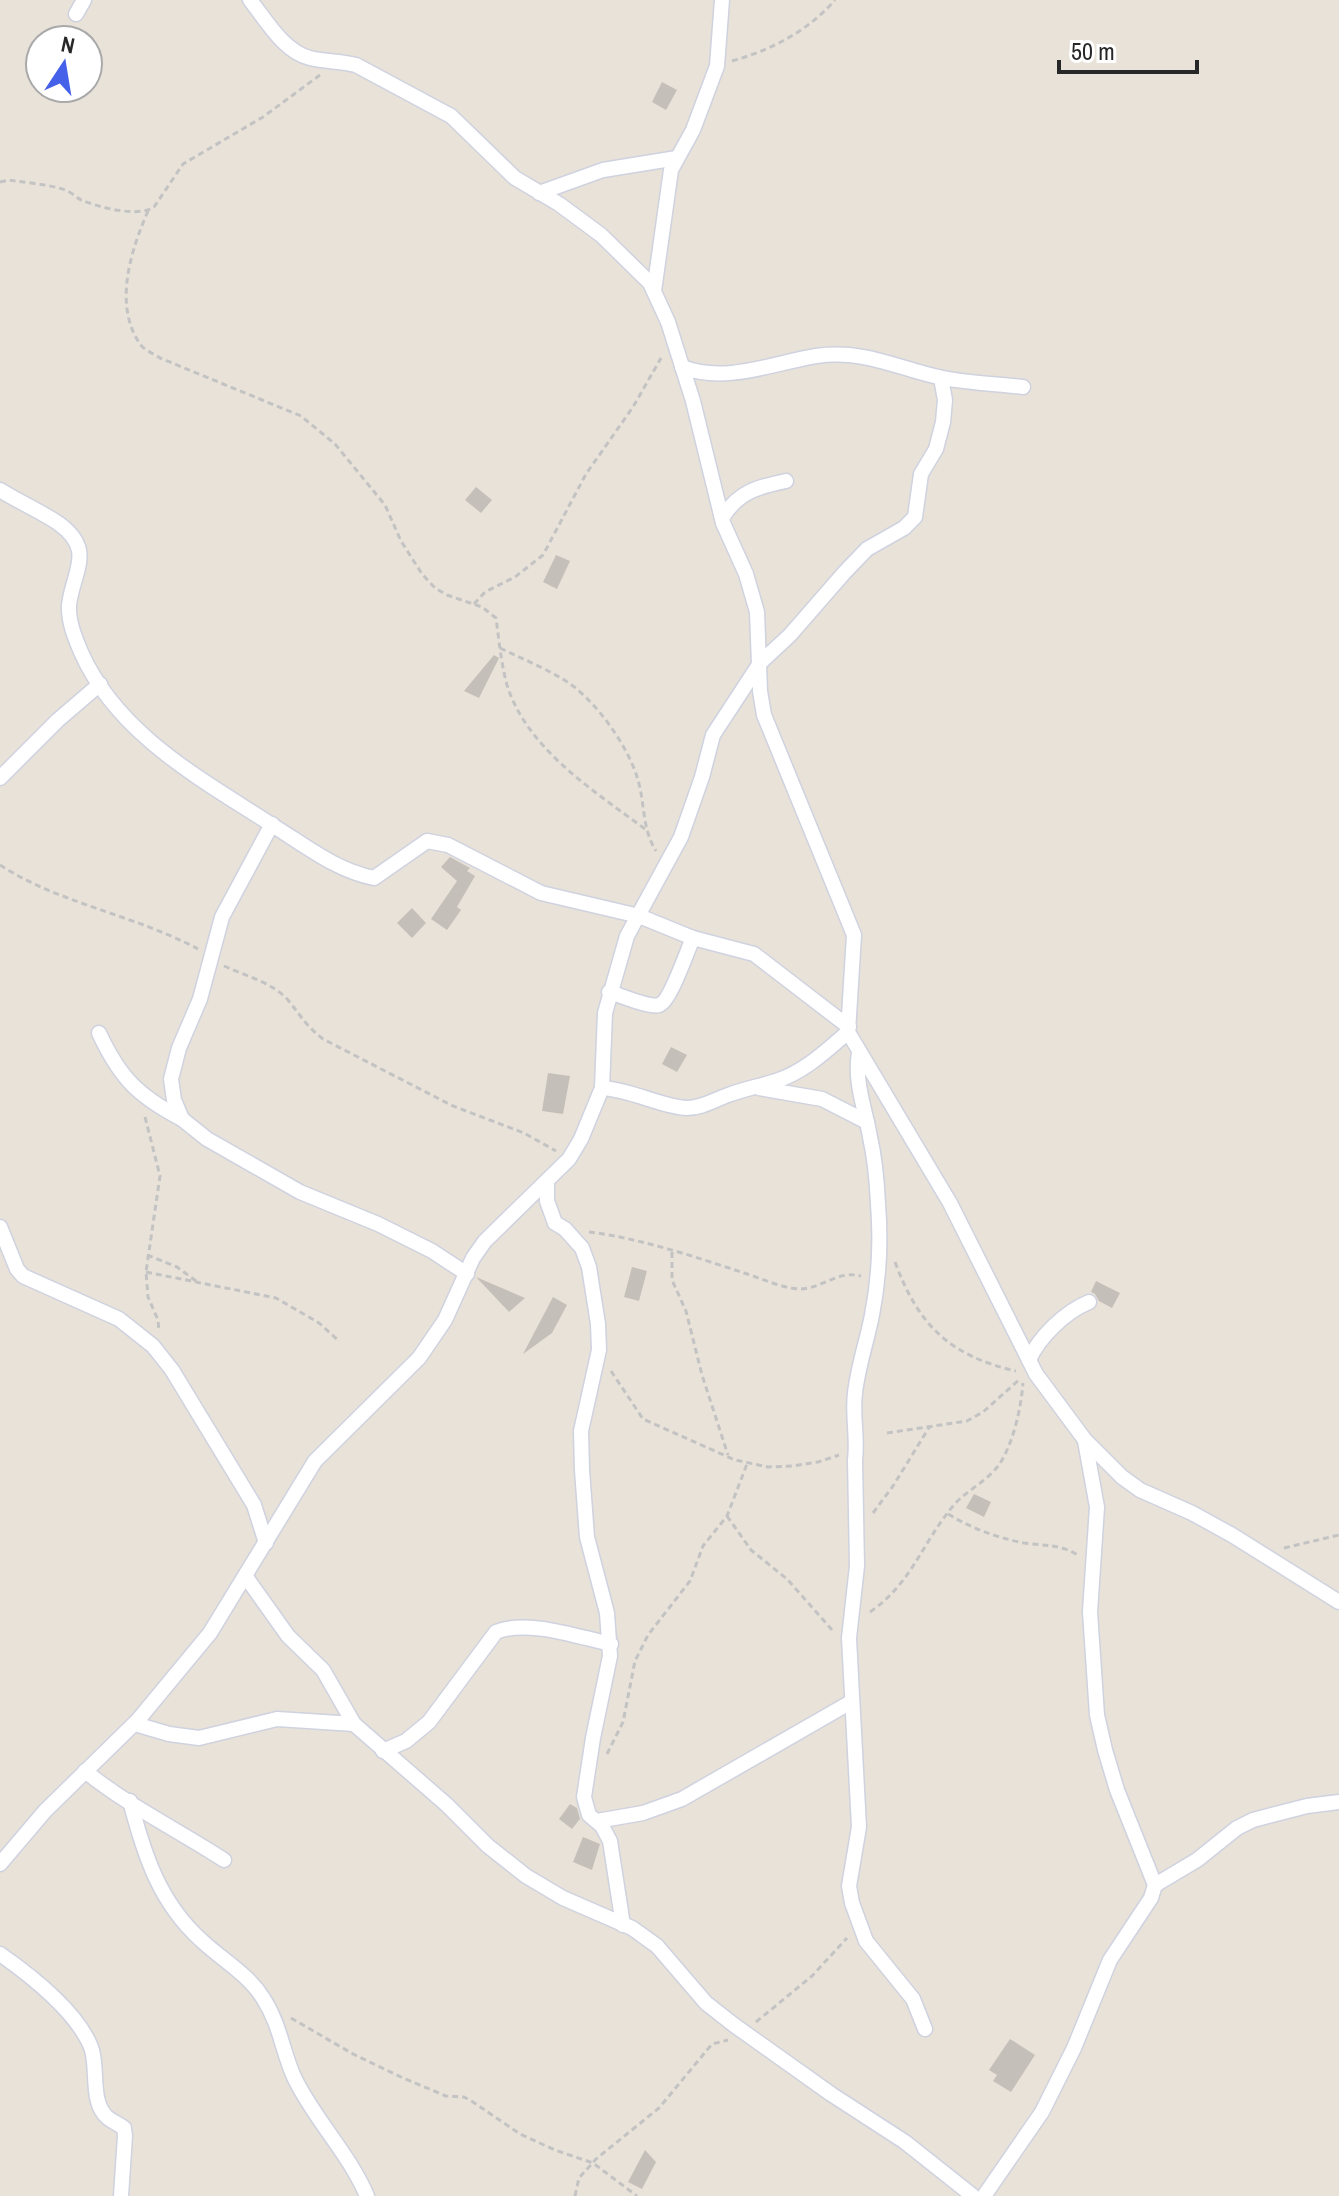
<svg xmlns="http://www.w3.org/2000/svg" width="1339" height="2196" viewBox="0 0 1339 2196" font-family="'Archivo Narrow',sans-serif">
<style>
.building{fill:#c4bfb9}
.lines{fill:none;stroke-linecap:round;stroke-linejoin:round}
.street-casing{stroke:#cfd2df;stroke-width:17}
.path{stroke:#c3c3c3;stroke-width:3;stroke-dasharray:6 4;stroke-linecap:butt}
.street{stroke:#fff;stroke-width:14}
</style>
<rect width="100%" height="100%" fill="#e9e2d9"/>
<g class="building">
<path d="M662 82 677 90 666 110 652 102Z"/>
<path d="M476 487 492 500 481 513 465 500Z"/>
<path d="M556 555 570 561 557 589 543 582Z"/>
<path d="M494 655 499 658 479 698 464 691Z"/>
<path d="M450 857 470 868 467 871 475 876 457 907 461 910 447 930 431 919 457 881 441 867Z"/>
<path d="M412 908 426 923 412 938 397 923Z"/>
<path d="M671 1047 687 1055 677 1072 662 1064Z"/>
<path d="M548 1073 570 1076 563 1114 542 1111Z"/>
<path d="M632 1267 647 1271 639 1301 624 1297Z"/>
<path d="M476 1277 525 1298 509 1312Z"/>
<path d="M1096 1281 1120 1293 1112 1308 1099 1301 1095 1294 1091 1292Z"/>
<path d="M553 1297 567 1305 552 1333 523 1354Z"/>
<path d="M974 1494 991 1502 984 1517 966 1508Z"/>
<path d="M570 1804 577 1808 580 1819 572 1829 559 1819Z"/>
<path d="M583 1837 600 1844 592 1870 573 1862Z"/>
<path d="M1010 2039 1035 2055 1011 2092 993 2081 997 2075 989 2070Z"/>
<path d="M645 2150 656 2162 642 2189 628 2182Z"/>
</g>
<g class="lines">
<g class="street-casing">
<g id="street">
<path d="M250 0C266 20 284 52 310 58 326 62 340 61 356 65L451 116 515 178 559 204 601 235 650 283 668 322 693 401 723 523 746 574 757 612 760 691 764 715 854 935 848 1032 950 1203 1036 1374 1085 1440 1122 1477 1140 1490 1192 1513 1232 1535 1339 1602"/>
<path d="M76 14 84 0"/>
<path d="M539 193 603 170 677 158"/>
<path d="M654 291 671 170 693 130 717 66 722 0"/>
<path d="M682 367C726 384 773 363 816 356 866 349 898 369 943 378 969 383 997 384 1023 387"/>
<path d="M0 490C19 502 40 511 58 523 96 550 73 571 69 605 68 621 75 638 81 652 117 734 201 779 272 825 306 846 335 870 374 878L427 841 448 845 541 893 639 916 693 938 754 954 849 1027"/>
<path d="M722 518C738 492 757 487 786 481"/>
<path d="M0 778 58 720 100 684"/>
<path d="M272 824 222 917 200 999 179 1048 171 1079 174 1100 182 1119 207 1139 300 1192 378 1224 432 1251 467 1274"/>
<path d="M609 992C620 995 650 1008 659 1005 670 1002 687 951 693 938"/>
<path d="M99 1033C120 1078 138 1096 182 1119"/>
<path d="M859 1053C854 1082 865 1108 870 1137 875 1159 877 1182 878 1204 881 1241 879 1279 872 1315 867 1341 858 1366 855 1393 852 1416 858 1437 855 1460L857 1566 849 1638 859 1827 849 1886 852 1903 866 1941 913 1999 925 2029"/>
<path d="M602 1088C633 1090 661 1107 687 1108 702 1108 714 1100 728 1095 744 1089 760 1086 776 1081 804 1072 826 1051 848 1032"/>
<path d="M759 1088 822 1099 867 1122"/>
<path d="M547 1183V1201L555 1223 565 1229 582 1248 589 1267 598 1324 599 1350 581 1431 582 1470 587 1537 607 1613 610 1656 593 1738 584 1797 589 1815 602 1826 610 1841 623 1925"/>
<path d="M0 1227 17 1269 23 1276 119 1319 153 1346 172 1370 254 1505 266 1543"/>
<path d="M1029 1360C1039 1337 1065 1312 1089 1302"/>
<path d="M246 1577 288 1636 323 1670 354 1724 447 1805 488 1846 526 1876 563 1898 632 1928 657 1946 706 2003 734 2025 831 2094 905 2142 973 2196"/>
<path d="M135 1724 169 1734 199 1738 277 1719 354 1724"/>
<path d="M383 1751 406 1741 429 1722 496 1632C527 1619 578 1637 611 1644"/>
<path d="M85 1771C128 1806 178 1830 224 1860"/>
<path d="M130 1801C144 1854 159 1902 201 1940 221 1959 248 1974 263 1998 280 2024 282 2050 294 2077 314 2119 348 2152 367 2196"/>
<path d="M597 1821 643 1813 682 1799 851 1702"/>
<path d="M0 1864 45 1811 138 1720 210 1633 315 1461 419 1358 445 1320 473 1258 485 1241 569 1159 581 1139 602 1088 605 1013 627 936 681 837 702 777 713 735 760 663 790 635 844 573 867 549 904 528 915 517 921 474 936 449 943 422 945 400 941 378"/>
<path d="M1155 1885 1197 1860 1237 1828 1253 1820 1307 1806 1339 1802"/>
<path d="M0 1954C30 1975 77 2012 91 2047 99 2067 89 2102 108 2118 113 2122 119 2124 124 2128L125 2136 121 2196"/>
<path d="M984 2196 1042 2112 1074 2048 1110 1960 1151 1898 1155 1885 1117 1790 1105 1750 1097 1715 1090 1612 1097 1507 1085 1441"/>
</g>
</g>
<g class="path">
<path d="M732 61C771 50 808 31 835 0"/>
<path d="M0 182 9 180C27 183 48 184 65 190 71 192 76 197 81 200 98 207 138 218 154 207L183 164 263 117 320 75"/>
<path d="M148 211C131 250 113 305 140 344 144 350 154 354 160 358L301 416 335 444 385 505 401 541 422 574 435 588 447 595 482 607 496 618C499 640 501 663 507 685 527 749 594 791 645 829"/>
<path d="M474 604 485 592 515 577 543 555 586 474 633 407 661 358"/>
<path d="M500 648C521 658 542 667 561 678 593 696 628 745 638 780 645 804 642 829 656 851"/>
<path d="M0 865C60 904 135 915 198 949"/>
<path d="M224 966C244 975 273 983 288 1000 301 1016 306 1026 323 1039L453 1106 524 1133 556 1151"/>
<path d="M145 1117 160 1176 146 1272 148 1297 158 1320 159 1332"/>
<path d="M589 1232C639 1238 696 1257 744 1273 760 1278 775 1285 791 1288 818 1294 835 1269 861 1276"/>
<path d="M672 1252V1280L686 1311 702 1375 728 1455"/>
<path d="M147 1255 177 1267 196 1281"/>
<path d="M895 1262C918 1325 950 1356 1016 1371"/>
<path d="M146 1272 276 1298 319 1323 339 1341"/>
<path d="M611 1371 643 1419 735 1460 768 1467 793 1466 818 1462 839 1455"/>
<path d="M887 1433 967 1421 983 1412 1020 1379"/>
<path d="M873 1513 893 1486 930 1426"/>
<path d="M948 1514C973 1529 995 1537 1024 1543 1044 1546 1062 1544 1079 1556"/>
<path d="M727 1516 751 1550 787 1579 832 1630"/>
<path d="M1284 1548 1339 1535"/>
<path d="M870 1612C912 1583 922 1543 953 1506 967 1489 991 1480 1002 1460 1014 1439 1021 1408 1023 1383"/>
<path d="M607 1754 623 1722 635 1661 648 1635 690 1581 703 1546 727 1516 747 1464"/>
<path d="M291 2018 353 2054 403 2078 446 2096 464 2097 473 2102 520 2134 555 2150 593 2163 637 2196"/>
<path d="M756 2022 812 1976 847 1938"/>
<path d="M575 2196 579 2178 596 2159 659 2108 712 2044 728 2040"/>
</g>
<use href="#street" class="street"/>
</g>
<g transform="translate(64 64) rotate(12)"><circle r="38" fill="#ffffff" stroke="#a9a9a9" stroke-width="2"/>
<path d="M0-6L14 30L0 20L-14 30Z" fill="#4661e9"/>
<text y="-12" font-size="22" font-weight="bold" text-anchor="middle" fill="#272727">N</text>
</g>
<path d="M1059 60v12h138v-12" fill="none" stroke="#272727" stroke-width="4"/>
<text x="1071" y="60" font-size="24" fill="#272727" stroke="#ffffff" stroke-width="6" paint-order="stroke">50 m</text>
</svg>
